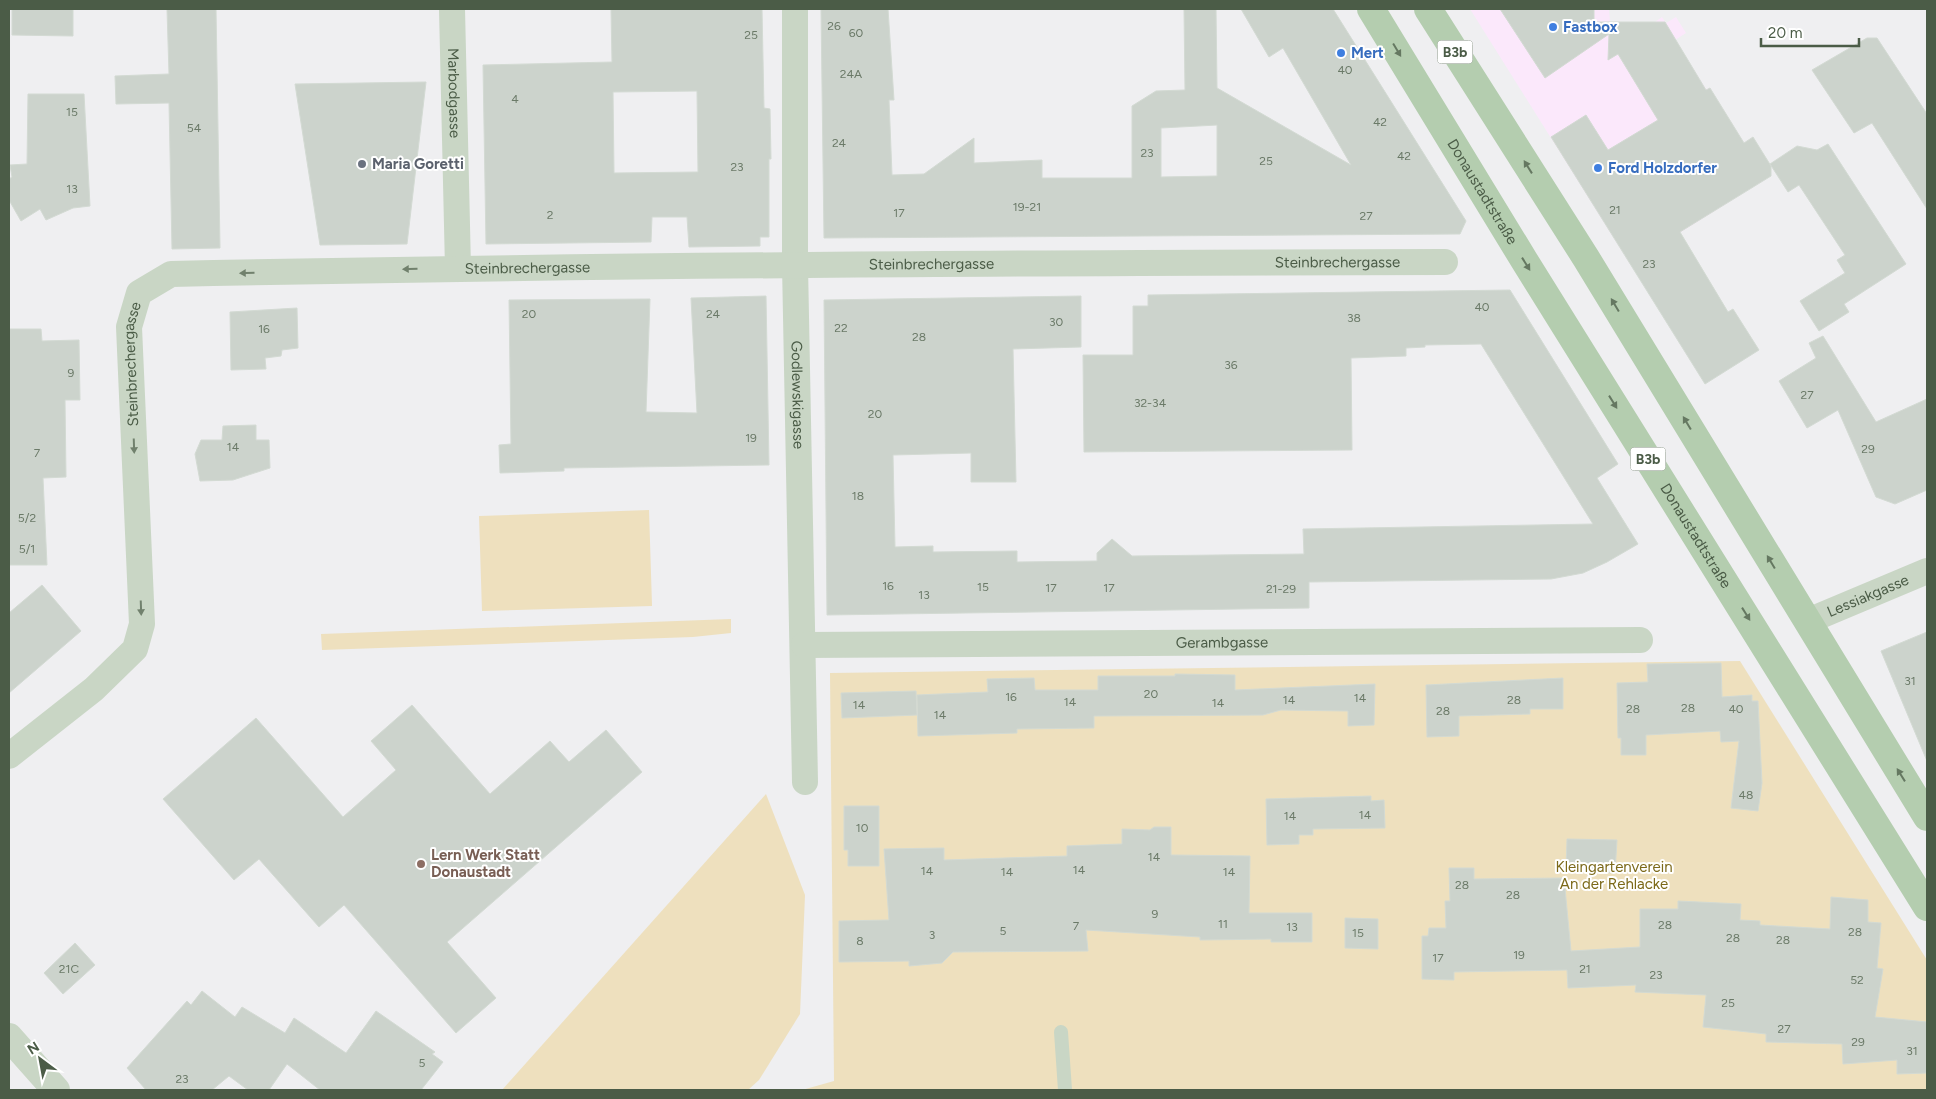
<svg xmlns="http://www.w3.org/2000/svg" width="1936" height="1099" viewBox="0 0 1936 1099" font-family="Figtree,sans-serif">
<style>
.commercial{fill:#fbe8fb}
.green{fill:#eee0be}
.building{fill:#ccd3cc;stroke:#d3dad3;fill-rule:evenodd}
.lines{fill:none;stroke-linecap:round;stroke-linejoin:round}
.service{stroke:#c9d6c5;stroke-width:14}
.minor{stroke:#c9d6c5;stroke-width:26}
.tertiary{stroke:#c9d6c5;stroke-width:28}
.primary{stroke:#b4cdaf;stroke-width:28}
.oneway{fill:#657861}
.oneway2{fill:#71816d}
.shop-dot{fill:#3f7fe0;stroke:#fff;stroke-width:2}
.worship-dot{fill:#6b7280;stroke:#fff;stroke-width:2}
.education-dot{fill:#8d6e63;stroke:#fff;stroke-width:2}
.labels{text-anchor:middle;stroke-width:4;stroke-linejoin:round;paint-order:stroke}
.number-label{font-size:12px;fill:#6b7a68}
.shield{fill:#fff;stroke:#818d7e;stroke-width:1}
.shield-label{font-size:14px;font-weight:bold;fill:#4b5c47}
.shop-label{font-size:15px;font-weight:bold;fill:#366cbe;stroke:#fff;text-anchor:start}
.street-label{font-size:15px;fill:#4b5c47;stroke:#fff}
.worship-label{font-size:15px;font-weight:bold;fill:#5b616d;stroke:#fff;text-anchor:start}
.education-label{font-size:15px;font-weight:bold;fill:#785e54;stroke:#fff;text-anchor:start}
.park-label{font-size:15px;fill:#7c6919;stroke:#fff}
</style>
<rect width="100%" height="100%" fill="#efeff1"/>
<path class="commercial" d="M1470 9H1609L1610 22H1655L1662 17 1666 23 1676 17 1686 33 1675 40 1706 89 1710 88 1744 143 1753 137 1766 179 1630 264Z"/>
<g class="green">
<path d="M649 510 652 606 482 611 479 516Z"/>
<path d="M731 619V633L693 637 322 650 321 634Z"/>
<path d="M1740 661 1927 960V1090H802L834 1081 830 673Z"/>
<path d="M766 794 805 895 800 1014 759 1080 748 1090H502Z"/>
</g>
<g class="building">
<path d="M12 9H73V36L12 35Z"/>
<path d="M167 9H216L220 248 172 249 169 103 116 104 115 76 169 74Z"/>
<path d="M611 9H762L764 108 770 109 771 159H769V237H760V246L689 247 687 217H652L651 242 486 244 483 65 612 62ZM697 91 698 172 614 173 613 92Z"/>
<path d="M821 9H888L894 100H889L892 175 924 174 974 138V163L1042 160V178H1132V106L1156 91 1185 90 1184 9H1216L1217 88 1351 165 1283 48 1269 57 1241 9H1333L1466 221 1460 234 824 238ZM1217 125V176L1161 177V128Z"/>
<path d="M1500 9H1594V22H1665L1706 90 1710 88 1744 143 1753 137 1771 166V176L1680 232 1728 312 1733 309 1759 350 1705 384 1551 137 1586 115 1608 150 1658 120 1618 54 1608 60 1609 34 1545 78Z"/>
<path d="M1867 38H1877L1927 114V209L1872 123 1854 133 1812 70Z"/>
<path d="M426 82 407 244 320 245 295 84Z"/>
<path d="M28 94H84L90 206 73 208 46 220 40 209 21 221 9 200V179L12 177 10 165 27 164Z"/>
<path d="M1828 144 1906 264 1844 304 1849 312 1819 331 1800 301 1845 273 1837 260 1845 255 1799 185 1788 192 1770 164 1797 146 1817 150Z"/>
<path d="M1510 290 1618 464 1597 478 1638 544 1607 562 1583 573 1551 579 1309 582V608L827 615 824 300 1081 296V347L1013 349 1016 482H971V453L893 455 895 547 933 546V552L1017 551V562L1097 561V553L1112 539 1132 556 1304 554 1303 529 1593 524 1481 344 1425 345V347L1406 348V356L1351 358 1352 450 1084 452 1083 355H1133V306H1148V295Z"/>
<path d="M766 296 769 465 564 468V471L500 473 499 445 511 444 509 300 650 299 646 412 697 413 691 298Z"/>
<path d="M297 308 298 348 282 350 281 356 265 358 266 369 231 370 230 312Z"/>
<path d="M9 329H41L42 341 79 340 80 400H65L66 477 43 478 47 565H9Z"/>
<path d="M1823 336 1876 422 1927 399V490L1895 504 1876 497 1838 410 1807 428 1779 381 1816 358 1809 343Z"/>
<path d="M256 425V440H269L270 468 233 480 200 481 195 454 201 440H222L223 426Z"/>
<path d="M42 585 81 631 9 693V613Z"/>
<path d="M1927 632V761L1881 651Z"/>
<path d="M1721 663 1722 697 1752 695V701H1758L1762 783 1758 811 1731 808 1739 741 1721 742 1720 731 1646 735V755H1621V738H1618L1617 683 1648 682 1647 664Z"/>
<path d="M1175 674 1235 675V690L1375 684 1374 725 1348 726V711L1281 710 1263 715 1094 716V728L1017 729V733L918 736 917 695 988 692 987 679 1034 678 1035 690H1098V676H1175Z"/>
<path d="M1563 678V709H1530V714L1459 716V736L1427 737 1426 685Z"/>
<path d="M916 691 917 715 842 718 841 693Z"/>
<path d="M412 705 490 794 550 741 569 762 606 730 642 772 447 942 496 998 456 1033 344 905 319 927 259 859 234 880 163 799 256 718 343 817 396 770 371 741Z"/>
<path d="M1371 796V801L1384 800 1385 828 1313 829V835H1299V844L1267 845 1266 799Z"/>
<path d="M844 806H879V866H848V850H844Z"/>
<path d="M1154 827H1171V855L1250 856 1249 913H1312V942H1271V939L1200 940V937L1086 930 1088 951 953 952 942 963 909 966V961L839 962V921L889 920 884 849 944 848V860L1067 856V846L1122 844V829L1150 830Z"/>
<path d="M1567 839 1617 840 1615 873 1566 871Z"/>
<path d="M1449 868H1474V879L1564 878 1571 951 1640 947V909H1678V901L1741 904 1740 920 1760 921V925L1830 929 1831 897 1868 900V922L1881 923 1877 968 1883 969 1875 1017 1927 1022V1073L1897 1074V1060L1843 1064 1842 1044 1766 1042V1034L1703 1027 1706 995 1635 992 1636 985 1568 988 1567 970 1454 972V980L1422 979V936H1428L1429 928H1446L1445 901H1450Z"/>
<path d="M1345 918 1378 919V949L1345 948Z"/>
<path d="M75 943 95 965 63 994 44 973Z"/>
<path d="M202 991 235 1017 242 1007 285 1033 294 1018 346 1053 376 1011 435 1052 432 1054 443 1062 421 1090H320L287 1064 269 1090H248L229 1076 212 1090H146L127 1068 187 1001 191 1005Z"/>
</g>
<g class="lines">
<path class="service" d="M1061 1032 1065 1090"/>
<g class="minor">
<path id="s1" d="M452 9 458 268"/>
<path id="s2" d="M795 9V265L805 782"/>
<path id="s3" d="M1808 621 1927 571"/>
<path id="s4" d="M804 645 1640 640"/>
<path id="s5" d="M9 756 94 689 135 649 142 624 129 327 139 293 171 274C595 265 1020 263 1445 262"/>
</g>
<path class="tertiary" d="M9 1037 56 1090"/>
<g class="primary">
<path id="s6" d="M1371 9 1524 260 1927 907"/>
<path d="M1428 9 1586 258 1927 817"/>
</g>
</g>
<defs><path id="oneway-solid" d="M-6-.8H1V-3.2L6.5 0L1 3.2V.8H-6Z" transform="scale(1.25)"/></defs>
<g class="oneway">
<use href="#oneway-solid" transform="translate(1397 50) rotate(59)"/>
<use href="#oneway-solid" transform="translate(1528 167) rotate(-122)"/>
<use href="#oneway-solid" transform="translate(1526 264) rotate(58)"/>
<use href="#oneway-solid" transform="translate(1615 305) rotate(-121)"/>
<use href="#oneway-solid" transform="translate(1613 402) rotate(58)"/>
<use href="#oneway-solid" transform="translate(1687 423) rotate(-121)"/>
<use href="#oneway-solid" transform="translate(1771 562) rotate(-121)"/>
<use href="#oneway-solid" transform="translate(1746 614) rotate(58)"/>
<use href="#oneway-solid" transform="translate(1901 775) rotate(-122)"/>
</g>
<g class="oneway2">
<use href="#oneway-solid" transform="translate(410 269) rotate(179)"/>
<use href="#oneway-solid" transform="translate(247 273) rotate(179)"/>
<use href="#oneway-solid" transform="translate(134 446) rotate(88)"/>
<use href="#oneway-solid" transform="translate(141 608) rotate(88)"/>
</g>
<g class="shop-dot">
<circle cx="1553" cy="27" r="5"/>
<circle cx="1341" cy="53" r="5"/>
<circle cx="1598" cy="168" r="5"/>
</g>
<circle class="worship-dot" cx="362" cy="164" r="5"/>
<circle class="education-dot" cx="421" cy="864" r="5"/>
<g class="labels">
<g class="number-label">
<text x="834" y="30">26</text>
<text x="856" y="37">60</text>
<text x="751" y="39">25</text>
<text x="1345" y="74">40</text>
<text x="851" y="78">24A</text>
<text x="515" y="103">4</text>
<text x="72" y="116">15</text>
<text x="1380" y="126">42</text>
<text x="194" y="132">54</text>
<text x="839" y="147">24</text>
<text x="1147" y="157">23</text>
<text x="1404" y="160">42</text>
<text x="1266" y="165">25</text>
<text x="737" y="171">23</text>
<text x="72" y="193">13</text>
<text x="1027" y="211">19-21</text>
<text x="1615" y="214">21</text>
<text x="899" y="217">17</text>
<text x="550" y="219">2</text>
<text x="1366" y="220">27</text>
<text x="1649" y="268">23</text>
<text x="1482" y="311">40</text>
<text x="529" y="318">20</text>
<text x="713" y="318">24</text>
<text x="1354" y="322">38</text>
<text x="1056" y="326">30</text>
<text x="841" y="332">22</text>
<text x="264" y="333">16</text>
<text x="919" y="341">28</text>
<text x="1231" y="369">36</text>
<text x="71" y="377">9</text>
<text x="1807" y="399">27</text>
<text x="1150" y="407">32-34</text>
<text x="875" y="418">20</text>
<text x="751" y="442">19</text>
<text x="233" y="451">14</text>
<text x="1868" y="453">29</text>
<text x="37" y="457">7</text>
<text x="858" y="500">18</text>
<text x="27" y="522">5/2</text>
<text x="27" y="553">5/1</text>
<text x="888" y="590">16</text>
<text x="983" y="591">15</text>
<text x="1051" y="592">17</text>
<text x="1109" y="592">17</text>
<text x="1281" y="593">21-29</text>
<text x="924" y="599">13</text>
<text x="1910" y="685">31</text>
<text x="1151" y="698">20</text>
<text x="1011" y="701">16</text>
<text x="1360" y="702">14</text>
<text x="1289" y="704">14</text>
<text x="1514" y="704">28</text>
<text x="1070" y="706">14</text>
<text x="1218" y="707">14</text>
<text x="859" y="709">14</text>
<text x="1688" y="712">28</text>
<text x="1633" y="713">28</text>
<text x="1736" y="713">40</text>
<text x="1443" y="715">28</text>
<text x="940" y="719">14</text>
<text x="1746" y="799">48</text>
<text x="1365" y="819">14</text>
<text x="1290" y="820">14</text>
<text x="862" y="832">10</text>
<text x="1154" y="861">14</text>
<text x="1079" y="874">14</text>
<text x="927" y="875">14</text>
<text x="1007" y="876">14</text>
<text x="1229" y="876">14</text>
<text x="1462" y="889">28</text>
<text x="1513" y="899">28</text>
<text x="1155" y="918">9</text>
<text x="1223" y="928">11</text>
<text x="1665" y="929">28</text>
<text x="1076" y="930">7</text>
<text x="1292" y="931">13</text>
<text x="1003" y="935">5</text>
<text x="1855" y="936">28</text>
<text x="1358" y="937">15</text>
<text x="932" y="939">3</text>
<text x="1733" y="942">28</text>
<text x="1783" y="944">28</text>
<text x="860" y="945">8</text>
<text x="1519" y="959">19</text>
<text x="1438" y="962">17</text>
<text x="69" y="973">21C</text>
<text x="1585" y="973">21</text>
<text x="1656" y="979">23</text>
<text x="1857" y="984">52</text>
<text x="1728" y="1007">25</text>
<text x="1784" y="1033">27</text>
<text x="1858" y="1046">29</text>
<text x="1912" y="1055">31</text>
<text x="422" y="1067">5</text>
<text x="182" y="1083">23</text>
</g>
<g class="shield">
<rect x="1437.5" y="40.5" width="35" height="23" rx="4"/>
<rect x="1630.5" y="447.5" width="35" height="23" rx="4"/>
</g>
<g class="shield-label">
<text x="1455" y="57">B3b</text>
<text x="1648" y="464">B3b</text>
</g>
<g class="shop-label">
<text x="1563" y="32">Fastbox</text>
<text x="1351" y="58">Mert</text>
<text x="1608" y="173">Ford Holzdorfer</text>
</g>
<g class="street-label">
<text dy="5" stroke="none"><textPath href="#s1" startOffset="84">Marbodgasse</textPath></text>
<text dy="5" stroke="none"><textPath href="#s6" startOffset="214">Donaustadtstraße</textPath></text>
<text dy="5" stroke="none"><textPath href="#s5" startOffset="1728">Steinbrechergasse</textPath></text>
<text dy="5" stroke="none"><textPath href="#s5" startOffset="1322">Steinbrechergasse</textPath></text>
<text dy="5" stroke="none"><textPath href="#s5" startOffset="918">Steinbrechergasse</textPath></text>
<text dy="5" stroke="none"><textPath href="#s5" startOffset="452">Steinbrechergasse</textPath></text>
<text dy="5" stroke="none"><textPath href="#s2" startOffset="386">Godlewskigasse</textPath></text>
<text dy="5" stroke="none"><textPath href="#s6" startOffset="619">Donaustadtstraße</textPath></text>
<text dy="5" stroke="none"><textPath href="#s3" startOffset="65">Lessiakgasse</textPath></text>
<text dy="5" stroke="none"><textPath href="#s4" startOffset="418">Gerambgasse</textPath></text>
</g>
<g class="worship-label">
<text x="372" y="169">Maria Goretti</text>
</g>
<g class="education-label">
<text x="431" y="860">Lern Werk Statt<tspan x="431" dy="17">Donaustadt</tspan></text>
</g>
<g class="park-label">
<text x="1614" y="872">Kleingartenverein<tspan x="1614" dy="17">An der Rehlacke</tspan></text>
</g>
</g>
<rect width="1936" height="1099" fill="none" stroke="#4b5c47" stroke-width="20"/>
<g transform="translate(40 1059) rotate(328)" stroke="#ffffff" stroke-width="4" paint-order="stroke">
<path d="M0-4L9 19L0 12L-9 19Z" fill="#4b5c47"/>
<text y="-8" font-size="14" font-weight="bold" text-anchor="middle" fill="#4b5c47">N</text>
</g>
<path d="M1761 38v8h98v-8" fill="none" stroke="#4b5c47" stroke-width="2.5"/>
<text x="1768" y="38" font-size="15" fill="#4b5c47" stroke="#ffffff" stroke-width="4" paint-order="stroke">20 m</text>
</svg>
